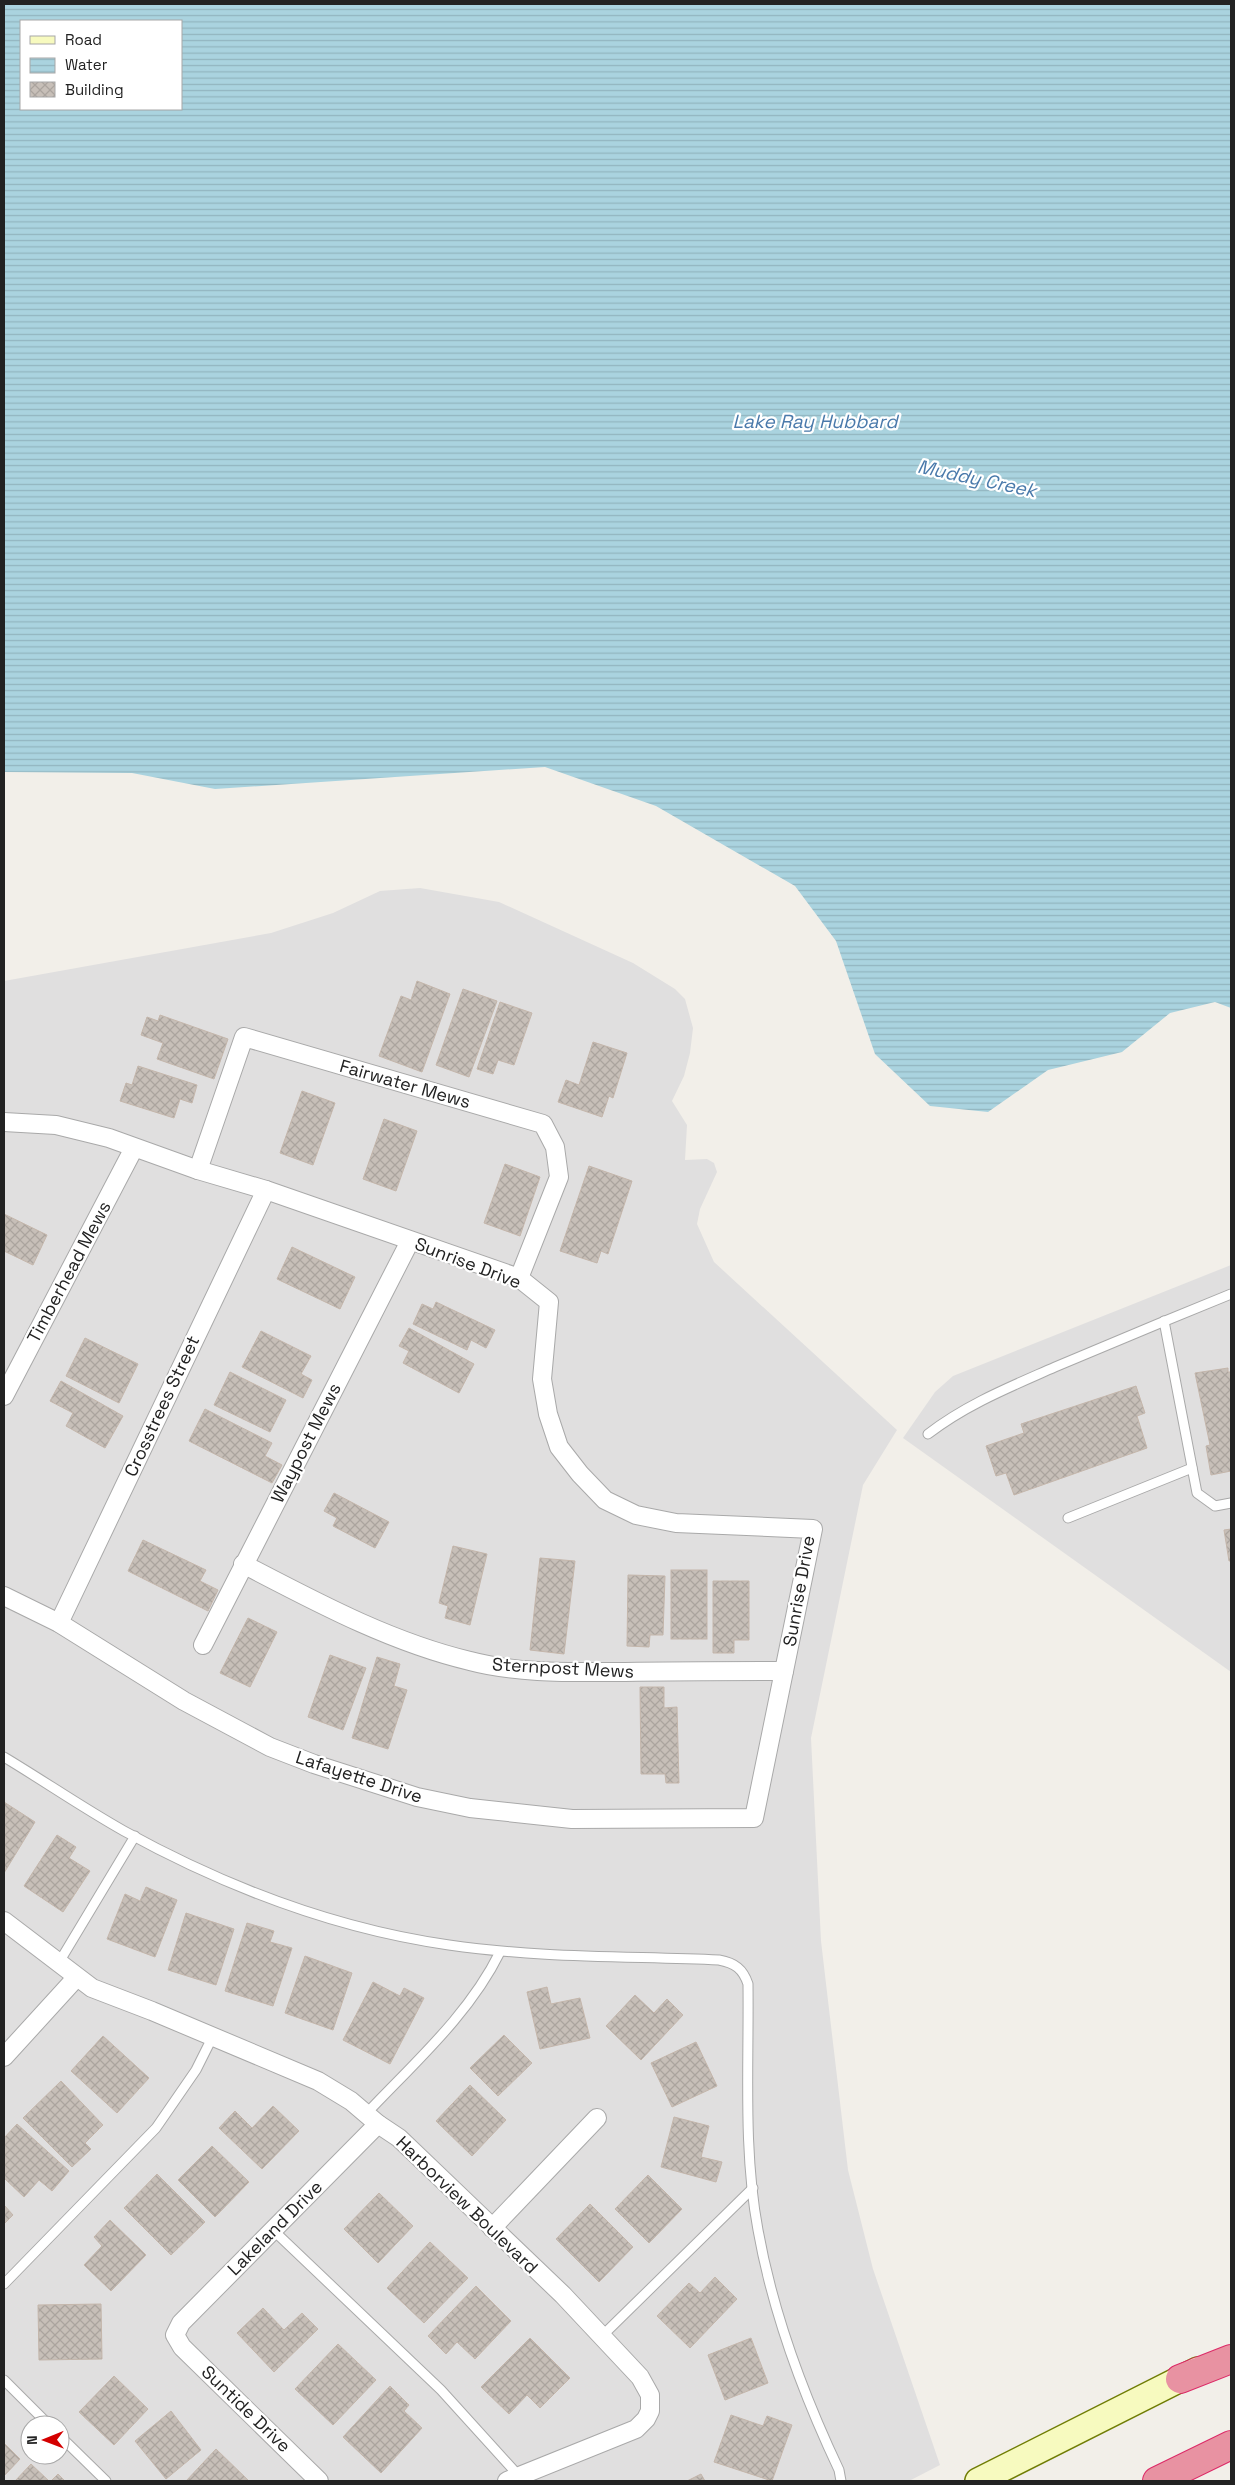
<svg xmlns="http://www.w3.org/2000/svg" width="1235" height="2485" viewBox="0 0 1235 2485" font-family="'Space Grotesk',sans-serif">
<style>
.residential{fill:#e0dfdf;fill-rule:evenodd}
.water{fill:url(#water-rules);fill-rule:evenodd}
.building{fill:url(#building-cross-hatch);stroke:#c4b6ab}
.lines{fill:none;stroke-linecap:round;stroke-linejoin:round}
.lane-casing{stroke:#a9a9a9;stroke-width:11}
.street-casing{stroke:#a9a9a9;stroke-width:20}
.secondary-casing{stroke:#707d05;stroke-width:28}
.highway-casing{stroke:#dc2a67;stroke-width:30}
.lane{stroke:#fff;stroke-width:9}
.street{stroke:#fff;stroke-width:18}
.secondary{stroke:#f7fabf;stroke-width:25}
.highway{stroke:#e892a2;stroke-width:28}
.labels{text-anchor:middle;stroke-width:4.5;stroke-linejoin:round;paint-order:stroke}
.street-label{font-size:18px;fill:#222;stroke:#fff}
.water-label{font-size:19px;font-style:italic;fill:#4a7aab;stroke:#fff}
</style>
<defs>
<pattern id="water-rules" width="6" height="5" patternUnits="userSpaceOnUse" patternTransform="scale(1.25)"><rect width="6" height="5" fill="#aad3df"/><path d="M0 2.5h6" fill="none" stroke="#92b5bf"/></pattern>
<pattern id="building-cross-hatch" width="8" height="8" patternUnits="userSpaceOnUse" patternTransform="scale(1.25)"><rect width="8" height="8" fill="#c7bfb8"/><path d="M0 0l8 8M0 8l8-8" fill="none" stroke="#aba49e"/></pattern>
</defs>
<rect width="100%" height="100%" fill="#f2efe9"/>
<g class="residential">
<path d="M420 888 499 902 633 963 675 989 685 999 693 1028 690 1053 684 1076 672 1101 687 1125 685 1160 707 1159 714 1163 717 1172 700 1209 697 1224 714 1262 897 1430 863 1485 811 1738 821 1941 848 2170 873 2269 940 2465 909 2481H4V981L271 933 333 913 380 891ZM30 2425H60V2455H30Z"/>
<path d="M1231 1265V1672L903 1438 935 1392 953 1376Z"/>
</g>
<path class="water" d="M4 4H1231V1008L1215 1002 1170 1013 1122 1052 1048 1070 988 1112 930 1106 875 1054 836 941 795 886 656 806 545 767 215 789 132 773 4 772ZM21 21H181V109H21Z"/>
<g class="building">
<path d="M417 981 450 994 422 1072 379 1056 401 996 411 1000Z"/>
<path d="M463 989 497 1001 469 1077 436 1065Z"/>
<path d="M500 1002 532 1013 514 1065 498 1060 493 1074 477 1069Z"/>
<path d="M160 1015 228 1039 214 1079 157 1059 163 1043 141 1035 147 1017 158 1021Z"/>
<path d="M593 1042 627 1053 613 1098 609 1096 602 1117 558 1102 566 1080 579 1085Z"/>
<path d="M138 1066 197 1085 192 1103 180 1099 174 1118 120 1101 126 1083 132 1085Z"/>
<path d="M302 1091 335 1103 313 1165 280 1153Z"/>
<path d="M384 1119 417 1131 396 1191 363 1179Z"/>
<path d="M505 1164 540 1177 520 1236 484 1223Z"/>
<path d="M589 1166 632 1181 608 1254 601 1251 597 1263 560 1251Z"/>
<path d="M4 1214 47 1235 33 1265 4 1251Z"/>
<path d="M292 1247 355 1277 340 1309 277 1279Z"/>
<path d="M436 1302 495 1330 486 1348 471 1340 467 1350 413 1324 422 1304 433 1309Z"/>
<path d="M409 1328 474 1364 459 1393 403 1363 409 1351 399 1346Z"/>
<path d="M261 1331 311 1356 301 1374 312 1380 303 1398 242 1367Z"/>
<path d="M85 1338 138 1364 119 1403 66 1376Z"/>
<path d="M1228 1368V1372H1231V1471L1211 1475 1206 1446 1210 1445 1195 1373Z"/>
<path d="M230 1372 286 1400 270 1432 214 1405Z"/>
<path d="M61 1381 123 1416 105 1448 66 1426 73 1413 50 1401Z"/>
<path d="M1136 1386 1145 1413 1137 1416 1147 1448 1014 1495 1006 1473 996 1476 986 1446 1024 1433 1021 1424Z"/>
<path d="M205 1409 272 1443 265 1456 282 1465 272 1483 189 1441Z"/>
<path d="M334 1493 389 1522 375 1548 333 1526 337 1518 324 1511Z"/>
<path d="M1231 1529V1561H1229L1224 1530Z"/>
<path d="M143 1540 206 1570 200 1581 218 1590 208 1611 128 1571Z"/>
<path d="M453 1546 487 1554 470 1625 445 1618 448 1606 439 1603Z"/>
<path d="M540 1558 575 1561 564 1654 530 1650Z"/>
<rect x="671" y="1570" width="36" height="69"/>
<path d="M628 1575 665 1576 663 1635H650L649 1647 627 1646Z"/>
<path d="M713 1581H749V1640H734V1653H713Z"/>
<path d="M248 1618 277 1632 250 1687 220 1673Z"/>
<path d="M330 1655 366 1668 343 1730 308 1717Z"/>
<path d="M377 1657 400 1664 394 1686 407 1690 388 1749 352 1738Z"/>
<path d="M640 1687H664V1708L677 1707 679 1783H666L665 1774H641Z"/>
<path d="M4 1802 35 1822 4 1873Z"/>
<path d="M57 1835 76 1847 69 1858 90 1871 63 1912 24 1886Z"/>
<path d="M146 1887 177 1900 155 1957 107 1939 125 1894 140 1901Z"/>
<path d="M186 1913 234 1929 216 1985 168 1970Z"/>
<path d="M247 1923 274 1931 270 1942 292 1948 273 2006 225 1991Z"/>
<path d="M305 1956 352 1973 333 2030 285 2013Z"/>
<path d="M373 1982 400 1996 404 1988 424 1998 390 2064 343 2040Z"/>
<path d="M547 1987 551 2004 580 1998 590 2038 540 2049 527 1992Z"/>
<path d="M635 1995 654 2013 667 1999 683 2015 641 2060 606 2026Z"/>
<path d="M504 2035 532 2063 498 2096 470 2068Z"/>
<path d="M103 2036 149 2078 117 2113 71 2071Z"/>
<path d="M696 2042 717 2086 672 2107 651 2063Z"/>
<path d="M61 2081 103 2125 85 2143 91 2149 72 2167 23 2118Z"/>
<path d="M470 2085 506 2120 472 2156 436 2121Z"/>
<path d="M273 2106 299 2131 262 2169 219 2128 235 2111 252 2128Z"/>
<path d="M674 2117 709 2126 701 2157 722 2162 716 2182 661 2167Z"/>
<path d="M17 2124 69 2171 52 2191 39 2180 24 2197 4 2178V2138Z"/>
<path d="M212 2146 249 2182 215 2217 178 2180Z"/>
<path d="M157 2174 205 2222 171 2255 124 2208Z"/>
<path d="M648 2175 682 2209 649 2243 615 2209Z"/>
<path d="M379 2193 413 2226 378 2263 344 2229Z"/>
<path d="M590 2204 633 2247 599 2282 556 2239Z"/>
<path d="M4 2205 13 2215 4 2224Z"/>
<path d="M110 2220 146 2255 111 2291 84 2265 102 2246 94 2237Z"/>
<path d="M430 2242 468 2278 424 2323 387 2288Z"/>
<path d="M715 2277 737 2299 690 2348 657 2316 689 2283 700 2293Z"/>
<path d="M476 2286 511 2321 475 2359 457 2342 446 2354 428 2336Z"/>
<path d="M101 2304 102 2359 39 2360 38 2305Z"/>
<path d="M263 2308 284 2330 302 2313 318 2329 274 2372 237 2333Z"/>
<path d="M530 2338 570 2378 540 2408 527 2395 509 2414 481 2387Z"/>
<path d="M751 2338 768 2383 725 2400 708 2355Z"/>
<path d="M338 2344 376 2380 333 2425 295 2389Z"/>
<path d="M114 2376 148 2409 114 2445 79 2412Z"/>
<path d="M390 2386 409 2405 404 2411 422 2428 381 2473 343 2437Z"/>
<path d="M171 2411 201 2450 166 2479 135 2441Z"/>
<path d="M731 2415 763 2426 767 2416 792 2425 772 2481 714 2462Z"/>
<path d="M4 2443 20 2459 4 2476Z"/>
<path d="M216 2449 249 2481H186Z"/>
<path d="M31 2464 49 2481H15Z"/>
<path d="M58 2474 65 2481H51Z"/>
<path d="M701 2474 705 2481H687Z"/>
</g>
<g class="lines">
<g class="lane-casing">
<g id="lane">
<path d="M1164 1321 1197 1493 1215 1506 1231 1503"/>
<path d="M928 1434C967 1404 1010 1387 1055 1367 1114 1342 1172 1318 1231 1294"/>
<path d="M1068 1518 1192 1468"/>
<path d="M4 1757C44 1781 83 1808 124 1831 224 1886 336 1929 449 1945 539 1958 629 1956 719 1960 735 1963 743 1969 748 1984 749 2066 743 2150 758 2230 773 2314 803 2394 839 2470L841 2481"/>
<path d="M58 1964 135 1836"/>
<path d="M366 2114C414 2063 469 2015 500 1952"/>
<path d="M273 2230 441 2390 519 2476"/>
<path d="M4 2284 156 2128 196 2070 213 2036"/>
<path d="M602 2336 753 2188"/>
<path d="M4 2380 49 2425"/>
<path d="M60 2436 106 2481"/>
</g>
</g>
<g class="street-casing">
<g id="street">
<path d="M4 1122 56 1125 109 1138 198 1170 266 1190 519 1278 549 1302 542 1379 548 1414 559 1447 580 1474 605 1500 636 1515 676 1523 813 1529 754 1818 572 1819 470 1808 417 1797 314 1764 270 1747 184 1701 59 1623 4 1596"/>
<path d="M198 1170 244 1037 543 1124 555 1147 559 1177 519 1278"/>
<path d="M4 1396 134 1148"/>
<path d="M243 1564C316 1602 390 1642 470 1661 519 1674 574 1672 625 1672 678 1671 731 1671 784 1671"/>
<path d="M59 1623 266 1190"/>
<path d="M203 1645 410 1241"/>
<path d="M4 1921 92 1988 152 2011 318 2081 351 2101 378 2124 399 2138 563 2295 640 2377 650 2395V2411L646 2419 636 2429 507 2481"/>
<path d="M4 2057 76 1978"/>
<path d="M492 2228 597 2118"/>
<path d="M319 2481 182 2347 175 2335 181 2323 378 2124"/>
</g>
</g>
<g class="secondary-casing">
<path id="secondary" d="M978 2481 1198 2370"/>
</g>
<g class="highway-casing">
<g id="highway">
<path d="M1180 2379 1231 2359"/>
<path d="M1157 2481 1231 2445"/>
</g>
</g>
<use href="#lane" class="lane"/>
<use href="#street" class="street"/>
<use href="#secondary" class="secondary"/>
<use href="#highway" class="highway"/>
</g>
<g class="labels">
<g class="street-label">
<text transform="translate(405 1084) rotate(16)" y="6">Fairwater Mews</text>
<text transform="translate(468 1263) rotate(21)" y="6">Sunrise Drive</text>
<text transform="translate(69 1272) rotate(-62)" y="6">Timberhead Mews</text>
<text transform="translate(162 1406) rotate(-65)" y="6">Crosstrees Street</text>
<text transform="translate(306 1443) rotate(-63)" y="6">Waypost Mews</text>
<text transform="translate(799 1591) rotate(-80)" y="6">Sunrise Drive</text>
<text transform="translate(563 1668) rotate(3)" y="6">Sternpost Mews</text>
<text transform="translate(359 1777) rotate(18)" y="6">Lafayette Drive</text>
<text transform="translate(467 2205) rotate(44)" y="6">Harborview Boulevard</text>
<text transform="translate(275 2228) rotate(-45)" y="6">Lakeland Drive</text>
<text transform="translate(246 2409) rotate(44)" y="6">Suntide Drive</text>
</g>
<g class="water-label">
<text x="815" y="428">Lake Ray Hubbard</text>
<text transform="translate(977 478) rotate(12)" y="7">Muddy Creek</text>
</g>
</g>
<rect width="1235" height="2485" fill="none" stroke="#222222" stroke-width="10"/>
<rect x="20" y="20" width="162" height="90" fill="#ffffff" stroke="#a7a7a7"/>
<rect x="30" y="36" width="25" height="8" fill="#f7fabf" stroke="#a7a7a7"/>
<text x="65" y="45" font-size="15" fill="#222222">Road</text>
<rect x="30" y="58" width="25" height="15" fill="url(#water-rules)" stroke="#a7a7a7"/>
<text x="65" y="70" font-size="15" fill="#222222">Water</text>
<rect x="30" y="82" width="25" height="15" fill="url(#building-cross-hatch)" stroke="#a7a7a7"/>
<text x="65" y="95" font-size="15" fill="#222222">Building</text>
<g transform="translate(45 2440) rotate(269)"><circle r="24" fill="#ffffff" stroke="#a7a7a7"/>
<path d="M0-4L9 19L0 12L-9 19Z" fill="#d40000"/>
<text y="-8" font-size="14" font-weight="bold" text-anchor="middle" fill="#222222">N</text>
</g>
</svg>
